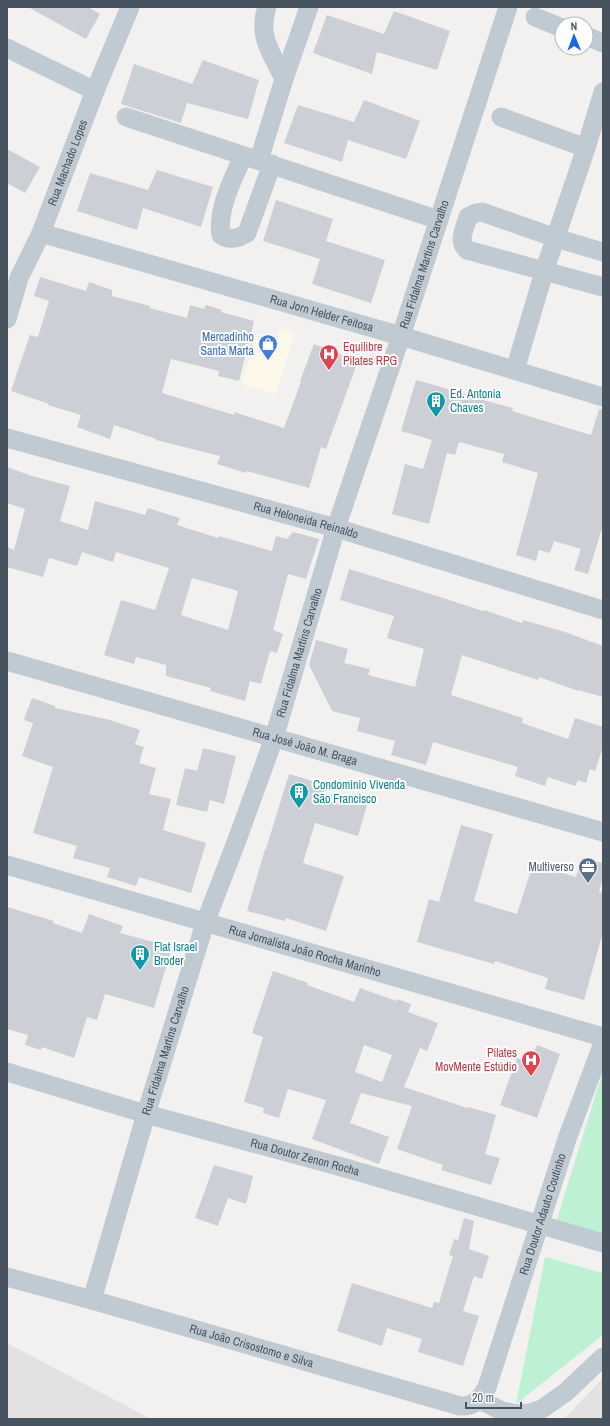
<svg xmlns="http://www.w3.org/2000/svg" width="610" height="1426" viewBox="0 0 610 1426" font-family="'Archivo Narrow',sans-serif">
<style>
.commercial{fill:#fdf8ea}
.education{fill:#e4e1e2}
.green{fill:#bef1d4}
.building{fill:#cccfd5;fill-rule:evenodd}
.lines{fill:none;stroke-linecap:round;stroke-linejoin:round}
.minor{stroke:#c0cad3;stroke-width:19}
.labels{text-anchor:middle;stroke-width:4;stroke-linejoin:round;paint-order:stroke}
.street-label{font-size:12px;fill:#47535f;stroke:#fff}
.shop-label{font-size:12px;fill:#366cbe;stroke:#fff;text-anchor:end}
.health-label{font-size:12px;fill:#be3a42;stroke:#fff;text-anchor:start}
.culture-label{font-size:12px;fill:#0d838f;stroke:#fff;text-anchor:start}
.service-label{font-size:12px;fill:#4e5e75;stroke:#fff;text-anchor:end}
</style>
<rect width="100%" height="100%" fill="#f3f0f0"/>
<path class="commercial" d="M281 328 295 332 276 394 242 384 257 333 276 338Z"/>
<g class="education">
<path d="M7 1343 151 1419H7Z"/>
<path d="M603 1378V1419H564Z"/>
</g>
<g class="green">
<path d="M603 1071V1236L556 1222Z"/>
<path d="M545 1257 603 1273V1335L516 1404Z"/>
</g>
<g class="building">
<path d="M28 7H88L100 14 86 39Z"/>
<path d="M394 11 450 31 437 70 377 52 372 74 313 53 327 15 384 34Z"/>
<path d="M203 60 259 80 248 119 187 103 181 123 121 104 134 64 192 84Z"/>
<path d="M364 100 420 121 406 159 348 140 342 162 284 143 298 105 354 122Z"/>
<path d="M7 149 40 167 25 193 7 183Z"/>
<path d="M157 170 213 187 201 227 143 208 137 230 77 211 90 173 148 190Z"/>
<path d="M276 200 333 219 326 241 385 260 371 303 312 284 320 259 263 241Z"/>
<path d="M40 277 86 291 89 282 112 290V296L150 306V308L187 318 190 305 204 309 206 305 222 310 221 312 254 321 239 381 218 376 219 371 171 359 162 393 234 415V412L284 428 301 382 300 381 314 344 358 361 326 449 321 447 309 488 247 471 246 473 217 464 220 456 156 440V439L114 425 110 439 77 427 81 415 48 405 49 404 11 391 30 335 38 337 49 301 34 296Z"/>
<path d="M416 380 473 396 472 397 513 408 512 411 591 435 599 409 603 410V525L588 574 574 570 581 549 554 541 550 553 539 550 536 561 516 555 538 473 502 462 504 454 459 442 455 455 447 453 429 524 392 514 405 464 423 469 432 440 401 431Z"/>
<path d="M7 467 32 476 70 486 60 521 88 530 95 501 145 515 148 508 180 518 177 525 218 538 219 536 272 551 276 536 287 539 293 532 319 539 306 579 288 574 273 630 283 634 277 653 270 651 261 684 250 681 245 701 210 691 211 688 166 676V665L136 657 134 664 104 655 121 600 155 610 169 568 116 552 113 562 82 552 77 566 49 558 43 577 7 567V547L14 550 25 509 7 503ZM192 578 238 591 228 630 181 615Z"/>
<path d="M349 569 437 596 483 611 484 610 522 623 523 620 565 632 603 646V697L578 690V691L539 677 538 680 462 655 451 695 523 718 522 723 568 739 575 718 603 727V747L595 771 590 769 586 783 578 780 575 786 548 777 545 786 515 776 518 767 433 742 426 765 391 755 395 741 357 731 360 718 332 711 309 665 316 640 348 649 344 663 370 669 368 675 415 687 424 649 387 638 394 616 340 600Z"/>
<path d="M32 698 55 706V708L110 720 140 730 135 744 144 747 139 763 156 768 149 794 171 799 163 830 206 843 191 893 139 877 136 886 107 877 110 868 73 858 77 846 33 833 53 767 22 756 33 723 24 720Z"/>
<path d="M203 748 236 756 224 804 210 800 207 812 176 805 185 768 197 771Z"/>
<path d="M289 774 326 785 324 793 367 805 358 836 315 823 303 863 344 876 326 931 286 918 285 921 247 911 265 849H266Z"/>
<path d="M461 825 493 834 474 901 517 914 533 864 576 877 582 858 603 863V876L599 892 603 893V932L584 1000 545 989 548 978 495 961 494 964 417 942 429 899 439 902Z"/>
<path d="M7 907 54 921 53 923 82 933 89 914 123 926 120 933 172 947 154 1008 105 994 97 1020 87 1017 74 1058 42 1047 41 1050 25 1045 28 1035 7 1029Z"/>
<path d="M273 971 308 983 307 985 354 1002 360 988 396 1001 397 999 411 1004 408 1012 438 1023 427 1051 420 1048 404 1087 467 1108 468 1107 496 1115 485 1154 500 1158 491 1185 441 1170 443 1165 397 1149 412 1106 361 1093 350 1123 389 1137 379 1164 312 1139 326 1100 288 1089 279 1118 263 1113 264 1108 244 1102 263 1037 252 1033ZM364 1045 392 1055 382 1082 355 1072Z"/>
<path d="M537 1045 560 1054 537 1118 500 1105 517 1058 530 1063Z"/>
<path d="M214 1165 253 1176 246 1204 228 1198 218 1226 195 1218Z"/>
<path d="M464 1218 474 1221 469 1249 489 1256 482 1279 474 1276 463 1311 479 1316 463 1366 418 1352 422 1339 387 1328 382 1346 337 1331 352 1283 432 1308 434 1302 439 1303 453 1256 449 1255 454 1239 458 1240Z"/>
</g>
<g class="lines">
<g class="minor">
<path d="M267 7C257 36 272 54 284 79"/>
<path d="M535 17 562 28"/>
<path d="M586 36 603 43"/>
<path d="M7 48 95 91"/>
<path d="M126 117 439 220"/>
<path d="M501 117 586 148"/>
<path d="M243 156C233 180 217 208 221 235 229 241 239 238 247 233L272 164"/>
<path d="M259 160 284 79 309 7"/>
<path id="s1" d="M41 233 401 336 603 397"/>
<path d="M603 252 556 238 482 212 476 213 468 217C465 228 457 241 467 250L603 287"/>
<path id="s2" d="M7 319 19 278 41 233 95 91 130 7"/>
<path d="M515 370 544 272 586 148 603 92"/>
<path id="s3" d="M7 438 336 528 603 610"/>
<path id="s4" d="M7 661 603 832"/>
<path id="s5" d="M7 865 603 1037"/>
<path id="s6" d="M7 1072 146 1114 349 1169 603 1243"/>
<path id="s7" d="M7 1277 92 1300 460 1406C475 1407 480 1399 487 1387L568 1136 603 1043"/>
<path id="s8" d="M92 1300 146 1114 205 923 237 840 274 738 336 528 401 336 508 7"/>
<path d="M480 1400 502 1411 518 1414 530 1413 542 1409 566 1392 603 1357"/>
</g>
</g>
<defs>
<g id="shop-pin" transform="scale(1)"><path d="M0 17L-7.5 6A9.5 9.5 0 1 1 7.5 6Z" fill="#3f7fe0" stroke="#fff"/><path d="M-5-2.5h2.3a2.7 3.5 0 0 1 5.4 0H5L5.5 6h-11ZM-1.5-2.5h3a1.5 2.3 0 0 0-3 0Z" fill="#fff"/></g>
<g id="hospital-pin" transform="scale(1)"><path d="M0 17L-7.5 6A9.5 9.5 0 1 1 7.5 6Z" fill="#e0444e" stroke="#fff"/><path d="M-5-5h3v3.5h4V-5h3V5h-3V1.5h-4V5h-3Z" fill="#fff"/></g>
<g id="building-pin" transform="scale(1)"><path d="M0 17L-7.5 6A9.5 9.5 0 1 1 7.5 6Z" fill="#0f9aa8" stroke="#fff"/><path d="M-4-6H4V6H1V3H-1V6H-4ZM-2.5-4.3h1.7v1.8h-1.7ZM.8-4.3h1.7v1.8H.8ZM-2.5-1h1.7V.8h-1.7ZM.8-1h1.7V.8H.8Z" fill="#fff"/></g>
<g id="office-pin" transform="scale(1)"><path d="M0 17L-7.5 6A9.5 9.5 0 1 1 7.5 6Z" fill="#5c6f8a" stroke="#fff"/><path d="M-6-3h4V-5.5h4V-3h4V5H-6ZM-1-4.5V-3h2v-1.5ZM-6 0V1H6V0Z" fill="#fff"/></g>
</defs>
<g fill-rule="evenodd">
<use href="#shop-pin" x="268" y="344"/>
<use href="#hospital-pin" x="329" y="354"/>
<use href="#building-pin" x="436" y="401"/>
<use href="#building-pin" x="299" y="792"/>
<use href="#office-pin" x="588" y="867"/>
<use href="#building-pin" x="140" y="954"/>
<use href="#hospital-pin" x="531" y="1060"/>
</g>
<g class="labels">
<g class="street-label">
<text dy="4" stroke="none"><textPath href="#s2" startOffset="168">Rua Machado Lopes</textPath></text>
<text dy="4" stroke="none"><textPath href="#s8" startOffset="1088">Rua Fidalma Martins Carvalho</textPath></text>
<text dy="4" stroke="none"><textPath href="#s1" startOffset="292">Rua Jorn Helder Feitosa</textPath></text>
<text dy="4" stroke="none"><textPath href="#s3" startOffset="310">Rua Heloneida Reinaldo</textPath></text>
<text dy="4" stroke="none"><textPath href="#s8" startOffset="680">Rua Fidalma Martins Carvalho</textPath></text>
<text dy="4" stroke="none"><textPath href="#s4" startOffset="310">Rua José João M. Braga</textPath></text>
<text dy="4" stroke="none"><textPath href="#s5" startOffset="310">Rua Jornalista João Rocha Marinho</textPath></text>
<text dy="4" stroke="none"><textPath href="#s8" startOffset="260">Rua Fidalma Martins Carvalho</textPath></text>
<text dy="4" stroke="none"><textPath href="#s6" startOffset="310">Rua Doutor Zenon Rocha</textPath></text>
<text dy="4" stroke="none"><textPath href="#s7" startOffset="688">Rua Doutor Adauto Coutinho</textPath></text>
<text dy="4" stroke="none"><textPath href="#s7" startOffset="254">Rua João Crisostomo e Silva</textPath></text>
</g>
<g class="shop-label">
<text x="254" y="341">Mercadinho<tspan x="254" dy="14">Santa Marta</tspan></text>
</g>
<g class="health-label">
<text x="343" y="351">Equilibre<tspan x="343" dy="14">Pilates RPG</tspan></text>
<text x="517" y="1057" text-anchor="end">Pilates<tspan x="517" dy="14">MovMente Estúdio</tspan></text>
</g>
<g class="culture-label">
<text x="450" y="398">Ed. Antonia<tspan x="450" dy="14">Chaves</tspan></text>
<text x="313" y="789">Condominio Vivenda<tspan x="313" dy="14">São Francisco</tspan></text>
<text x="154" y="951">Flat Israel<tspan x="154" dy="14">Broder</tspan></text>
</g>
<g class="service-label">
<text x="574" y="871">Multiverso</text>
</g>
</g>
<rect width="610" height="1426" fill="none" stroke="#47535f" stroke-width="16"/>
<g transform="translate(574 36) rotate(359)"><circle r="19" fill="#ffffff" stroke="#b5babf"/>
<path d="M0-3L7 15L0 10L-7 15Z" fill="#1167ec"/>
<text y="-6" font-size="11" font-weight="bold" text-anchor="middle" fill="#47535f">N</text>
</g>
<path d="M466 1402v6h55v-6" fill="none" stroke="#47535f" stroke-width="2"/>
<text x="472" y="1402" font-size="12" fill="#47535f" stroke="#ffffff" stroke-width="3" paint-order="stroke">20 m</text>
</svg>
